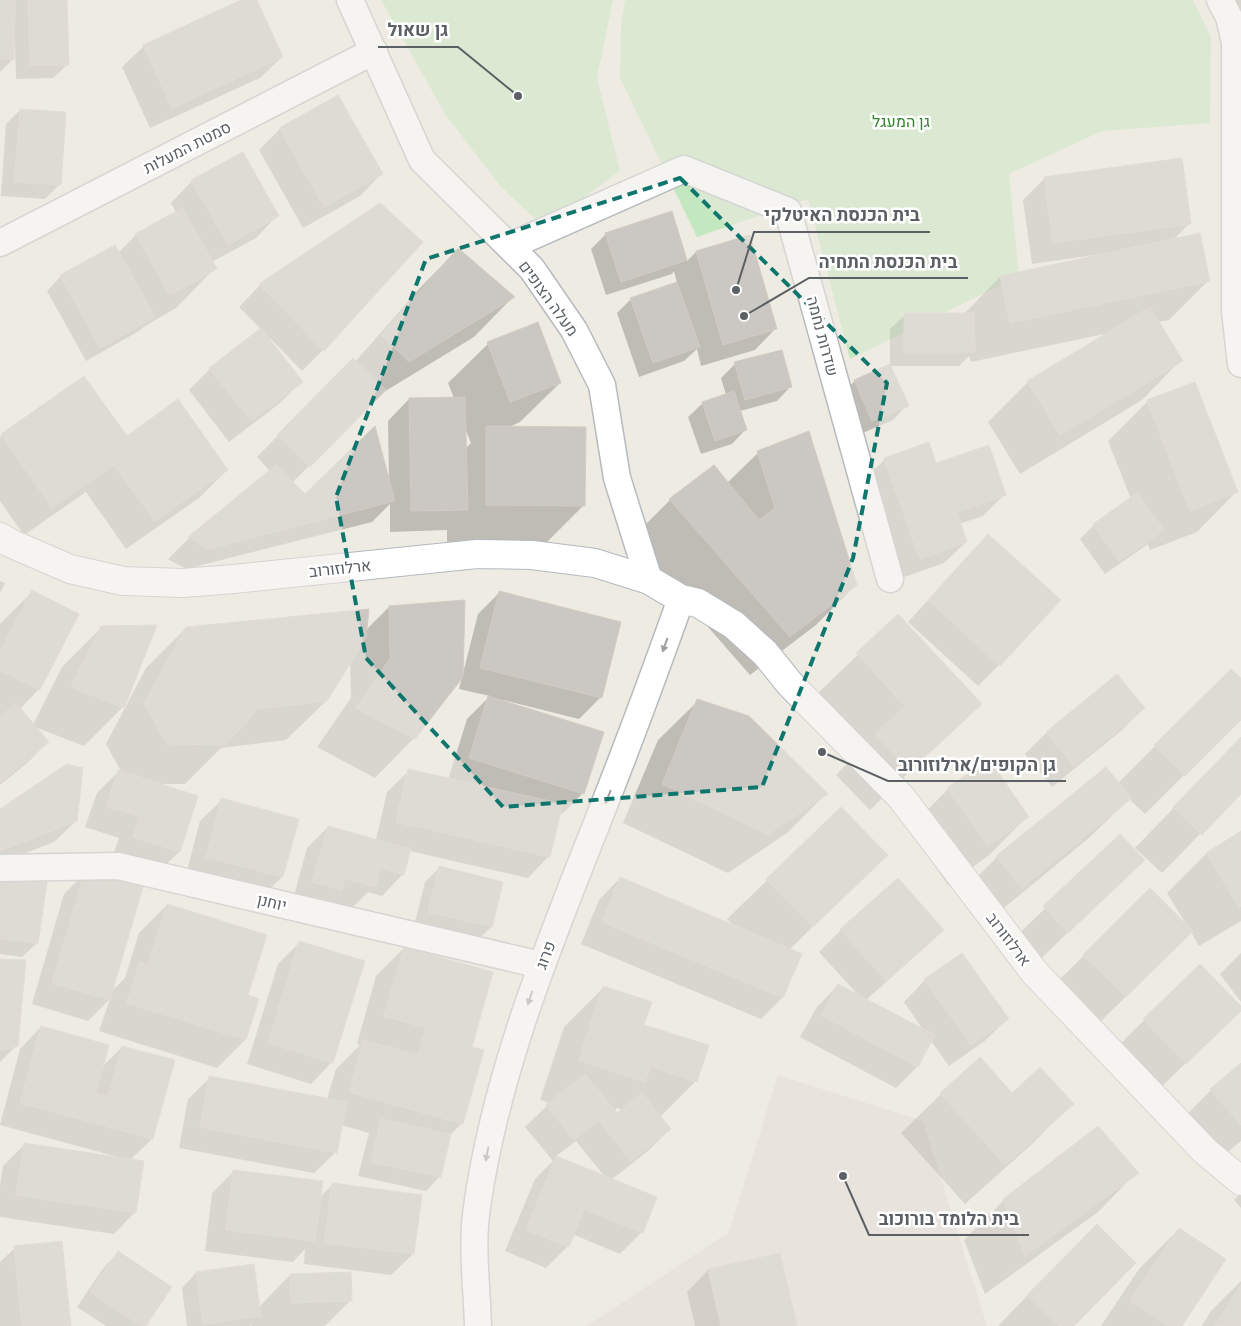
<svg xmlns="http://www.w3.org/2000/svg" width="1241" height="1326" viewBox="0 0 1241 1326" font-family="'IBM Plex Sans',Heebo,sans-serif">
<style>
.education{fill:#e0dcd4}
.green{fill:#c3e7be}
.shadow{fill:#0003;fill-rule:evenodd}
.building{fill:#cbc7c2;stroke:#d3ccc1}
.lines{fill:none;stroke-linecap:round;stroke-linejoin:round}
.street-casing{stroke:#b6babe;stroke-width:29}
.secondary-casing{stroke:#b4b9be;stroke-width:30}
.street{stroke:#fff;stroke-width:26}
.secondary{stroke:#fff;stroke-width:28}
.oneway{fill:#9da0a2}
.marked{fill:none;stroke:#0f766e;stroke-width:4;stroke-dasharray:10 6;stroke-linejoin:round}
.labels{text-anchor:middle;stroke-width:5;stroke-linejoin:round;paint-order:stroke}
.park-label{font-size:16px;fill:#378532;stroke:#fff}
.street-label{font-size:16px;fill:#5b6064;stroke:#fff}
.leader{fill:none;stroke:#5b6064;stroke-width:2}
.callout-dot{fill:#5b6064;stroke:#fff;stroke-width:2}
.callout-label{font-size:18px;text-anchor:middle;font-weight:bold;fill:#5b6064;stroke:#fff;stroke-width:5;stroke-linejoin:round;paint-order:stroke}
</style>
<rect width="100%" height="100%" fill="#eeebe3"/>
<path class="education" d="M778 1075 923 1121 987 1326H587L729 1232Z"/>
<g class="green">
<path d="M381 0H613L597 78 620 171 544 227 500 186 445 114Z"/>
<path d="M625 0H1193L1211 37 1210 123 1102 131 1009 174 1019 276 850 359 808 199 697 237 620 78 621 25Z"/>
</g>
<g class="shadow">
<path d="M0 0H66L68 64 53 78 16 79 15 45H13V59L0 72Z"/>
<path d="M244 0H255L282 57 260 78 150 128 122 67 144 46Z"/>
<path d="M1226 0H1241V56Z"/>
<path d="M20 110 60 184 45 199 1 196 6 124Z"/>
<path d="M280 129 381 174 360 196 303 228 259 150Z"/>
<path d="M1045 178 1189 224 1172 241 1209 280 1169 320 1158 322 1181 360 1142 400 1020 474 988 422 1028 382 1109 333 971 362 969 356 959 366H890L907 405 893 420 858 435 840 395 855 381 890 365V329L905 315 964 314 1000 277 1096 257 1095 255 1032 264 1023 200Z"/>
<path d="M192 181 277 216 256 238 212 262 215 268 176 308 145 326 139 331 86 361 47 291 61 276 118 253 136 235 176 212 171 203Z"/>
<path d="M380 205 323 350 302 371 270 338 269 340 301 382 280 403 229 442 189 390 210 369 261 329 239 307 260 285Z"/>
<path d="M671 213 687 261 696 252 749 236 776 328 755 350 701 366 697 349 684 361 639 377 617 313 631 299 677 283 674 271 672 274 606 295 591 249 605 235Z"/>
<path d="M458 249 513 297 474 337 379 395 292 483 305 496 389 480 388 421 409 399 454 398 448 383 488 344 538 324 560 383 520 422 507 428 584 505 544 545 447 544V530L390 532V504L372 522 186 569 168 559 189 538 270 471 257 457 331 381 355 362 419 289ZM465 428 471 443 465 449Z"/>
<path d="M735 364 791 386 777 401 740 411 746 429 732 444 701 454 688 417 703 403 726 395 721 378Z"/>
<path d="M84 378 126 438 227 470 199 498 126 549 86 492 24 535 0 501V437Z"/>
<path d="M1148 401 1236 492 1197 532 1150 550 1148 544 1105 574 1080 539 1094 525 1131 499 1108 441Z"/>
<path d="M758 453 856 585 816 625 750 675 631 539 670 500 727 483Z"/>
<path d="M885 459 936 465 1005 494 983 516 959 524 966 542 944 563 899 579 863 481Z"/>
<path d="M967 557 999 665 978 686 908 622Z"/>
<path d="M0 581 5 583 0 593Z"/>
<path d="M32 592 39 689 20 709 33 725 62 667 102 627 123 707 84 746 35 727 48 742 26 764 0 785V624Z"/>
<path d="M500 592 601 697 579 719 503 700 502 702 583 793 562 814H559L549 856 528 878 410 851 403 874 382 896 368 892 352 908 329 901 319 911 292 903 307 848 328 827 376 840 387 792 409 771 448 780 467 719 490 696 459 689 478 614Z"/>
<path d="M389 607 414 738 375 778 317 747 351 698 350 661 326 701 286 740 221 748 185 784H158L196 797 179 852 157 873 112 858 119 838 85 827 97 793 118 772 122 773 106 744 146 668 186 628 365 631Z"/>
<path d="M898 616 980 704 870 810 836 775 866 745 817 694Z"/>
<path d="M1231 670 1241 680V718L1145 814 1129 799 1090 837 982 926 958 896 997 857 1118 783Z"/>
<path d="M1116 675 1144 708 1122 730 1052 787 1025 754 1046 733Z"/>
<path d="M698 701 826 794 787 833 728 873 623 823 658 740Z"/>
<path d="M1241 738V792L1162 873 1135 848Z"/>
<path d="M989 761 1028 816 988 856 948 885 909 829 948 789Z"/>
<path d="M222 800 282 877 261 898 185 878 200 821Z"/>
<path d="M841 809 846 894 789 950 800 954 782 998 761 1019 581 944 599 900 620 878 734 926 727 919Z"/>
<path d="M0 810 76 821 54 842 0 863Z"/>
<path d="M1241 833V921L1199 946 1191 932 1086 1036 1044 995 1150 890 1186 924 1167 893 1206 854Z"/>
<path d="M1120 836 1143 860 1028 971 1005 947Z"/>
<path d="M440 867 502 883 491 927 477 941 414 926 425 882Z"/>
<path d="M86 872 111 992 125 978 139 933 167 905 246 996 245 1040 217 1068 99 1031 110 999 88 1021 32 1004 64 894Z"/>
<path d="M0 876 37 943 22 957 0 954Z"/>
<path d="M898 880 943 930 921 951 866 1000 924 1031 904 1002 925 980 1007 1019 986 1040 949 1066 931 1041 917 1067 896 1088 800 1037 817 1007 838 985 859 996 819 952 841 930Z"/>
<path d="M300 942 332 1062 311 1084 247 1064 278 964Z"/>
<path d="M404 948 471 1048 462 1123 449 1136 440 1176 426 1191 358 1176 369 1133 341 1125 336 1152 314 1173 179 1148 188 1099 210 1078 327 1099 336 1069 360 1045 357 1044 376 976Z"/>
<path d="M1241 953V1002L1220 974Z"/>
<path d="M0 960 16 1046 0 1062Z"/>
<path d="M1200 965 1241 1009 1146 1102 1104 1060Z"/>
<path d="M604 987 643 1025 696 1081 660 1117 670 1129 648 1151 611 1180 642 1232 620 1254 572 1234 568 1246 546 1268 505 1251 535 1179 553 1161 525 1127 550 1103 540 1100 564 1027ZM617 1108 623 1110 616 1115 614 1112ZM576 1141 606 1178 555 1157Z"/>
<path d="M41 1027 101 1068 122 1047 152 1139 130 1160 135 1212 114 1234 0 1217V1186L3 1166 25 1144 117 1158 118 1157 0 1125 20 1049Z"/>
<path d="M980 1059 1012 1094 1072 1104 1032 1144 965 1204 901 1133 941 1094Z"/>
<path d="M1241 1065V1141L1206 1170 1172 1130 1211 1090Z"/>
<path d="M234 1171 320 1197 332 1185 413 1254 391 1275 304 1264 305 1249 293 1262 205 1251 212 1193Z"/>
<path d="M1137 1172 1098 1212 985 1294 964 1240 1004 1200Z"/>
<path d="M1241 1193V1208L1234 1200Z"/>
<path d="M1179 1229 1180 1326H1101L1139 1269Z"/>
<path d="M15 1248 70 1326H0V1262Z"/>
<path d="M118 1253 144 1326H106L77 1307 104 1267Z"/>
<path d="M1057 1265 1073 1326H998Z"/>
<path d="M708 1270 795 1326H695L687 1292Z"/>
<path d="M196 1273 259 1307 290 1275 351 1300 325 1326H251V1324L250 1326H187L182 1288Z"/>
<path d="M1241 1281V1326H1202L1211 1311Z"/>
</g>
<g class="building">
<path d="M0 0H15L14 60 0 59Z"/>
<path d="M28 0H67L69 65H30Z"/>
<path d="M241 0H257L283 57 172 108 143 45Z"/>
<path d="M338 95 383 174 324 207 279 128Z"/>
<path d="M20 109 66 112 61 185 14 182Z"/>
<path d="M243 152 279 216 228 245 191 180Z"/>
<path d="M1182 158 1191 224 1053 243 1044 177Z"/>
<path d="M380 203 423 242 324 351 259 284Z"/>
<path d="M182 208 217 269 170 295 135 234Z"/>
<path d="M672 211 687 260 621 282 605 233Z"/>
<path d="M1200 233 1210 281 1010 323 1000 276Z"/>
<path d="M750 235 777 329 723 345 696 251Z"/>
<path d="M115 245 155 317 100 348 60 275Z"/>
<path d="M458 248 515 297 409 362 381 335Z"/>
<path d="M677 282 700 347 653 363 630 298Z"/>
<path d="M1150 307 1183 361 1060 435 1027 381Z"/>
<path d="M904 313H974L975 352H904Z"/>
<path d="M538 322 561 383 510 402 487 342Z"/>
<path d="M261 328 303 382 251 421 209 368Z"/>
<path d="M782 350 792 387 745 400 734 362Z"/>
<path d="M353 358 386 390 310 467 277 435Z"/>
<path d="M890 364 909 406 872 421 854 380Z"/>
<path d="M84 376 127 436 178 399 228 470 155 521 114 465 52 508 1 434Z"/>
<path d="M1195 382 1238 492 1190 511 1147 400Z"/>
<path d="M734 391 747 430 715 441 702 402Z"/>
<path d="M465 397 468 510 411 511 409 398Z"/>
<path d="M375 426 395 501 208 549 188 537 276 465 305 494Z"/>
<path d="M486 426 586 427 585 506 486 505Z"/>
<path d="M809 431 857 585 790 637 669 499 714 465 759 520 775 508 757 451Z"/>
<path d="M929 442 936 463 989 445 1006 495 957 512 967 542 920 559 884 458Z"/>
<path d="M1137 493 1164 530 1119 561 1093 524Z"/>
<path d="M988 534 1061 600 1000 666 928 600Z"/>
<path d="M32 590 79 614 40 690 0 670V652Z"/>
<path d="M499 591 621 622 602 698 480 668Z"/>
<path d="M465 600 463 677 415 739 356 708 390 658 389 606Z"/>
<path d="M369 609 366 638 327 701 258 709 225 745 167 744 144 703 186 627Z"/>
<path d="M898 614 982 704 910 771 875 734 905 706 856 653Z"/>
<path d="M157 625 124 708 71 687 101 626Z"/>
<path d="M1231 669 1241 678V720L1185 776 1154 745Z"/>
<path d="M1117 674 1145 708 1074 767 1046 732Z"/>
<path d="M488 696 604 732 584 794 469 758Z"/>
<path d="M697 699 749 716 828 794 768 834 662 784Z"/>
<path d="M16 703 49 742 0 783V717Z"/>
<path d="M1241 737V794L1202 835 1173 807Z"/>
<path d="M989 759 1029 817 988 846 947 788Z"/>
<path d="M67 764 83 768 77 821 0 851V809Z"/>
<path d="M1106 767 1132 798 1022 888 996 856Z"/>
<path d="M408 769 563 804 550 857 396 822Z"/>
<path d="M118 770 198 796 180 852 133 837 140 817 106 806Z"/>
<path d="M221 798 299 819 283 877 206 857Z"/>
<path d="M841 807 888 855 813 927 766 879Z"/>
<path d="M328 826 411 849 404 875 380 868 375 887 345 878 341 890 312 882Z"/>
<path d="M1241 831V906L1239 907 1206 853Z"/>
<path d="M1120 834 1145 860 1068 933 1043 906Z"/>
<path d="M439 866 503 882 492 927 428 912Z"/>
<path d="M85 871 143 887 110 1000 52 983Z"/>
<path d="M0 875 47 882 38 944 0 938Z"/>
<path d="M620 877 802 954 783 998 602 922Z"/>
<path d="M898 878 944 930 886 981 840 929Z"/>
<path d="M1150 888 1193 931 1126 997 1083 955Z"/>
<path d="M167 904 267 935 248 995 259 999 246 1040 127 1003 140 962 148 965Z"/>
<path d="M299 941 365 961 333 1063 268 1043Z"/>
<path d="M404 947 493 972 472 1047 484 1050 463 1124 349 1092 363 1040 418 1055 426 1028 384 1016Z"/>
<path d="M962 953 1009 1019 971 1045 924 979Z"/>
<path d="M0 959 26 960 18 1046 0 1050Z"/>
<path d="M1200 964 1241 1006V1011L1186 1064 1143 1019Z"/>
<path d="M838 984 935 1035 918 1067 821 1015Z"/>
<path d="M603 986 652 1002 644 1025 709 1045 697 1082 650 1066 645 1082 579 1060Z"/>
<path d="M41 1026 109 1045 96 1093 108 1096 122 1046 175 1060 153 1139 20 1103Z"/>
<path d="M980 1057 1012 1093 1040 1067 1074 1104 1005 1165 940 1093Z"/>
<path d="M1241 1063V1125L1210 1089Z"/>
<path d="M585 1074 617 1113 642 1093 671 1129 631 1161 598 1120 574 1140 546 1105Z"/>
<path d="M209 1076 347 1102 337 1153 200 1127Z"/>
<path d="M381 1119 451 1134 441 1177 371 1162Z"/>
<path d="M1098 1126 1139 1173 1025 1256 1003 1199Z"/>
<path d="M24 1143 144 1161 136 1213 16 1195Z"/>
<path d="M556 1156 657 1197 643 1233 584 1209 569 1247 526 1230Z"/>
<path d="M233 1170 323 1181 315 1241 226 1230Z"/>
<path d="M332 1183 422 1195 414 1254 324 1243Z"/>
<path d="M1097 1224 1136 1263 1074 1326H1059L1027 1295Z"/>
<path d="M1179 1228 1226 1259 1182 1326H1169L1130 1301Z"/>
<path d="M62 1241 71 1326H22L14 1246Z"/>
<path d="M118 1251 172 1287 146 1326H142L90 1292Z"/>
<path d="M780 1253 797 1326H721L708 1269Z"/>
<path d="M254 1264 261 1316 203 1324 196 1272Z"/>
<path d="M351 1272 352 1301 291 1303 290 1274Z"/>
<path d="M1241 1285V1326H1215Z"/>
</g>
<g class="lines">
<g class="street-casing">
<g id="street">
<path d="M350 0 422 160 532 269 574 330 602 385 617 478 649 580"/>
<path d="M1220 0 1229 17 1235 42V311L1241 364"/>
<path d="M0 243 374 51"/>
<path d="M510 246 684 169 788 211 890 579"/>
<path d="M0 868 118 866 541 965"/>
<path d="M478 1326C477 1287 471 1246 477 1207 496 1072 549 944 599 818 628 745 655 672 681 599"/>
</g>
</g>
<g class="secondary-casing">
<path id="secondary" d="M0 537 10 543 70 569 123 581 183 583 234 579 477 554 532 555 595 563 649 580 681 599 698 603 734 625 765 653 790 684 901 797 1035 973 1205 1151 1241 1181"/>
</g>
<use href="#street" class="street"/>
<use href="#secondary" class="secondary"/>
</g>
<defs><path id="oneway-solid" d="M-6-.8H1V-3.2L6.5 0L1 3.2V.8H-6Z" transform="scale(1.25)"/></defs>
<g class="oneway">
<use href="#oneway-solid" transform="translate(665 645) rotate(110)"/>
<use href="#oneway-solid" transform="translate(608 797) rotate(112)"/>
<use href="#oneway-solid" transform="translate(530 998) rotate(108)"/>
<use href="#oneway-solid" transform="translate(487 1154) rotate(101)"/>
</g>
<path d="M0 0H1241V1326H0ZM680 178 887 383 853 558 762 787 503 807 366 658 336 497 426 259Z" fill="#eeebe3" fill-opacity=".55" fill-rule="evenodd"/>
<path class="marked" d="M680 178 887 383 853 558 762 787 503 807 366 658 336 497 426 259Z"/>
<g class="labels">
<g class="park-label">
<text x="901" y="127">גן המעגל</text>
</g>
<g class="street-label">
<text transform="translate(187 147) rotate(-27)" y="6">סמטת המעלות</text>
<text transform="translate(549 298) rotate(54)" y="6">מעלה הצופים</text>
<text transform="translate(823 336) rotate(75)" y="6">שדרות נחמה</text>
<text transform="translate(340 568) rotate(-6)" y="6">ארלוזורוב</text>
<text transform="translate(272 902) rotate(13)" y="6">יוחנן</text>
<text transform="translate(1009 939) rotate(53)" y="6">ארלוזורוב</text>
<text transform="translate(545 955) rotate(-69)" y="6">פרוג</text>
</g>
</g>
<path class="leader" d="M518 96L458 47H378M736 290L754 232H930M744 316L809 278H968M822 752L888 781H1066M843 1176L869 1235H1029"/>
<g class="callout-dot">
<circle cx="518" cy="96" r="5"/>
<circle cx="736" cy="290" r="5"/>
<circle cx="744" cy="316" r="5"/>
<circle cx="822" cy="752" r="5"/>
<circle cx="843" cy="1176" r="5"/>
</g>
<g class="callout-label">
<text x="418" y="36">גן שאול</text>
<text x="842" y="221">בית הכנסת האיטלקי</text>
<text x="888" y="268">בית הכנסת התחיה</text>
<text x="977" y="771">גן הקופים/ארלוזורוב</text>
<text x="949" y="1225">בית הלומד בורוכוב</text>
</g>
</svg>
